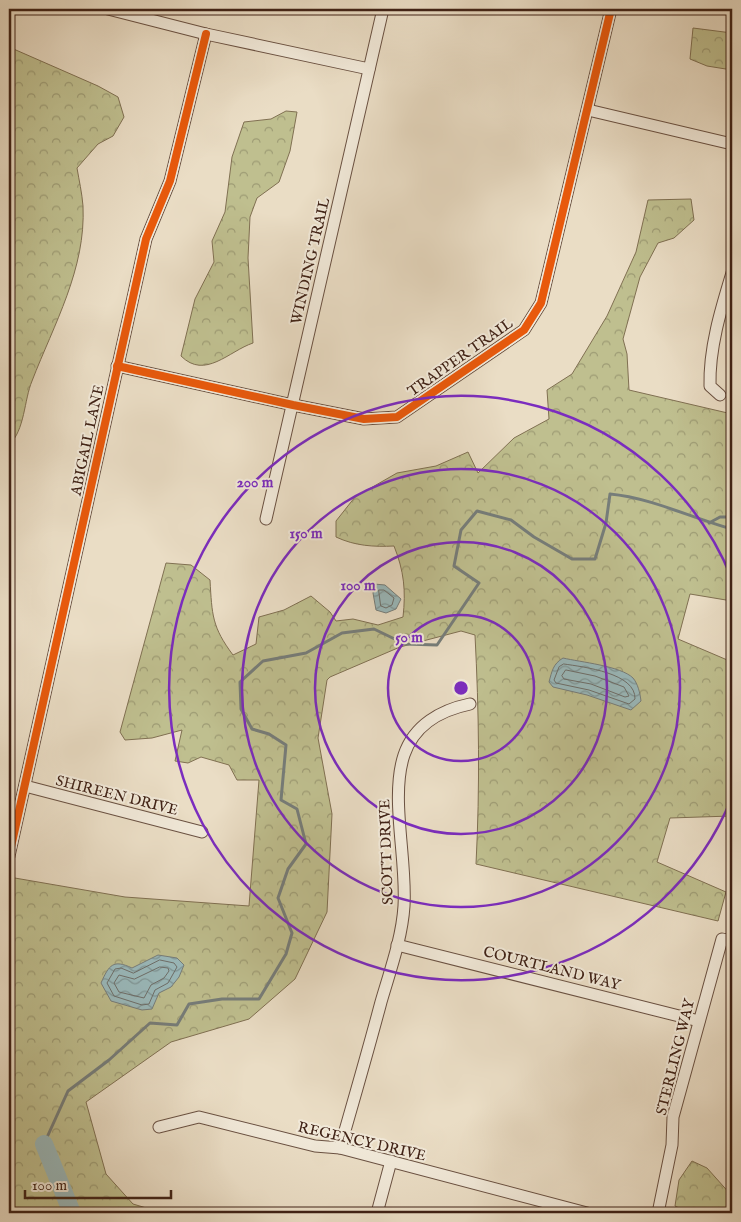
<svg xmlns="http://www.w3.org/2000/svg" width="741" height="1222" viewBox="0 0 741 1222" font-family="'IM FELL English',serif">
<style>
.forest{fill:url(#forest-crowns);stroke:#807052}
.water{fill:url(#water-waves);stroke:#767d7a}
.lines{fill:none;stroke-linecap:round;stroke-linejoin:round}
.shore{stroke:#6d6e6a;stroke-width:1}
.stream{stroke:#767d7a;stroke-width:3}
.river{stroke:#9ababd;stroke-width:18}
.street-casing{stroke:#6a5142;stroke-width:13}
.street{stroke:#f1e9d9;stroke-width:11}
.cycleway-casing{stroke:#f1e9d9;stroke-width:11}
.cycleway{stroke:#e8590c;stroke-width:8}
.ring{fill:none;stroke:#7b2cbf;stroke-width:2.5}
.labels{text-anchor:middle;stroke-width:4;stroke-linejoin:round;paint-order:stroke}
.street-label{font-size:15px;fill:#402216;stroke:#f1e9d9}
.centre{fill:#7b2cbf;stroke:#f1e9d9;stroke-width:2.5}
.ring-label{font-size:15px;text-anchor:middle;font-weight:bold;fill:#7b2cbf;stroke:#f1e9d9;stroke-width:4;stroke-linejoin:round;paint-order:stroke}
</style>
<defs>
<pattern id="forest-crowns" width="20" height="18" patternUnits="userSpaceOnUse" patternTransform="scale(1.25)"><rect width="20" height="18" fill="#bfbf8f"/><path d="M2 6a3 3 0 1 1 6 0M12 15a3 3 0 1 1 6 0" fill="none" stroke="#9d9b74"/></pattern>
<pattern id="water-waves" width="16" height="10" patternUnits="userSpaceOnUse" patternTransform="scale(1.25)"><rect width="16" height="10" fill="#9ababd"/><path d="M0 5q4-4 8 0t8 0" fill="none" stroke="#7f9799"/></pattern>
</defs>
<rect width="100%" height="100%" fill="#eaddc5"/>
<filter id="stains"><feTurbulence type="fractalNoise" baseFrequency=".004" numOctaves="4"/><feColorMatrix values="0 0 0 0 .2 0 0 0 0 .09 0 0 0 0 .02 0 0 0 .5 -.17"/></filter>
<radialGradient id="worn" r=".72"><stop offset=".6" stop-color="#630" stop-opacity="0"/><stop offset="1" stop-color="#630" stop-opacity=".3"/></radialGradient>
<g class="forest">
<path d="M693 28 732 33V70L707 66 690 59Z"/>
<path d="M9 47 98 86 118 97 124 117 113 136 98 144 77 168C79 180 82 193 83 206 86 269 54 324 32 381 24 400 25 430 9 445V108L13 104 9 99Z"/>
<path d="M286 111 297 112 290 151 279 182 257 198 250 217 248 258 253 343C229 351 205 380 181 356L195 299 214 262 212 241 225 212 232 157 244 122 271 119Z"/>
<path d="M691 199 694 220 674 238 658 243 640 277 623 339 627 354 629 390 732 414V601L690 594 678 639 732 662V811L731 816 670 818 657 862 726 892 718 921 476 864C480 787 479 712 475 635L461 631 400 647 330 677 327 680 318 738 332 814 327 912 295 979 249 1019 171 1042 86 1102 106 1174 133 1204 163 1213H9V877L125 897 249 906 259 780H237L229 765 201 757 188 763 175 761 182 730 152 738 125 740 120 732 166 563 191 565 210 580C212 615 212 627 233 655L256 644 259 617 284 610 311 596 330 612 336 621 353 619 378 625 403 617C406 591 404 571 394 546 374 547 355 546 336 537V521L355 497 397 473 436 466 468 452 478 473 514 438 549 419 547 390 572 374 607 316 636 252 648 200Z"/>
<path d="M692 1161 707 1168 732 1196V1213H689L675 1206 679 1180Z"/>
</g>
<g class="water">
<path d="M374 584 385 585 401 599 396 609 386 613 376 610 373 593Z"/>
<path d="M563 658C580 662 621 666 633 678 638 684 640 693 641 701L631 710 587 695 553 687 549 682C552 671 553 664 563 658Z"/>
<path d="M158 955 177 958 184 965 179 977 171 987 159 993 152 1009 142 1010 111 1001 101 983C109 965 113 959 132 968Z"/>
</g>
<g class="lines">
<g class="shore">
<path d="M379 590H384L394 598 392 605 386 608 381 606Z"/>
<path d="M564 664C584 667 636 673 635 699L629 704 589 690 556 683 554 680 559 667Z"/>
<path d="M566 670 595 676 624 687 629 696 625 697 591 684 564 679 562 676Z"/>
<path d="M160 960 174 963 177 967 168 983 155 990 149 1004 142 1005 114 996 107 983 115 969 121 968 133 973Z"/>
<path d="M160 967 168 968 169 971 164 978 151 985 144 998 119 992 114 983 119 975 134 979Z"/>
</g>
<g class="stream">
<path d="M709 523 720 517H732"/>
<path d="M44 1144 68 1091 109 1060 150 1023 177 1025 189 1004 222 999H259L286 954 292 933 278 898 288 869 306 844 297 809 281 800 286 745 269 734 252 729 241 709 240 682 263 661 306 653 342 633 374 629 405 644 437 645 479 583 454 566 461 530 477 511 511 520 534 537 572 559H595L606 523 610 494C652 498 691 518 732 529"/>
</g>
<path class="river" d="M44 1144 72 1213"/>
<g class="street-casing">
<g id="street">
<path d="M108 9 206 34 369 69"/>
<path d="M588 110 732 144"/>
<path d="M117 366 293 405 364 419 397 417 524 330 541 303 611 9"/>
<path d="M720 395 710 386C709 348 721 309 732 273"/>
<path d="M266 519 383 9"/>
<path d="M25 786 202 832"/>
<path d="M9 856 146 239 170 181 206 34"/>
<path d="M397 945 699 1021"/>
<path d="M159 1127 199 1117 315 1146 340 1148 587 1213"/>
<path d="M340 1148C354 1099 368 1051 381 1002 390 971 402 938 404 906 407 859 390 797 404 755 414 725 441 710 470 704"/>
<path d="M377 1213 391 1161"/>
<path d="M658 1213 672 1145 673 1117 722 939 732 941"/>
</g>
</g>
<use href="#street" class="street"/>
<g class="cycleway-casing">
<g id="cycleway">
<path d="M117 366 293 405 364 419 397 417 524 330 541 303 611 9"/>
<path d="M9 856 146 239 170 181 206 34"/>
</g>
</g>
<use href="#cycleway" class="cycleway"/>
</g>
<g class="ring">
<circle cx="461" cy="688" r="73"/>
<circle cx="461" cy="688" r="146"/>
<circle cx="461" cy="688" r="219"/>
<path d="M732 797A292 292 0 1 1 732 579"/>
</g>
<g class="labels">
<g class="street-label">
<text transform="translate(310 261) rotate(-77)" y="5">WINDING TRAIL</text>
<text transform="translate(460 357) rotate(-35)" y="5">TRAPPER TRAIL</text>
<text transform="translate(87 440) rotate(-78)" y="5">ABIGAIL LANE</text>
<text transform="translate(117 795) rotate(14)" y="5">SHIREEN DRIVE</text>
<text transform="translate(386 852) rotate(-92)" y="5">SCOTT DRIVE</text>
<text transform="translate(552 968) rotate(14)" y="5">COURTLAND WAY</text>
<text transform="translate(675 1057) rotate(-76)" y="5">STERLING WAY</text>
<text transform="translate(362 1141) rotate(13)" y="5">REGENCY DRIVE</text>
</g>
</g>
<circle cx="461" cy="688" r="8" class="centre"/>
<g class="ring-label">
<text x="255" y="487">200 m</text>
<text x="306" y="538">150 m</text>
<text x="358" y="590">100 m</text>
<text x="409" y="642">50 m</text>
</g>
<rect width="741" height="1222" fill="none" stroke="#eaddc5" stroke-width="30"/>
<rect x="10" y="10" width="721" height="1202" fill="none" stroke="#402216" stroke-width="2.5"/>
<rect x="15" y="15" width="711" height="1192" fill="none" stroke="#402216"/>
<path d="M25 1190v8h146v-8" fill="none" stroke="#402216" stroke-width="2.5"/>
<text x="32" y="1190" font-size="15" fill="#402216" stroke="#f1e9d9" stroke-width="4" paint-order="stroke">100 m</text>
<rect width="100%" height="100%" filter="url(#stains)"/>
<rect width="100%" height="100%" fill="url(#worn)"/>
</svg>
